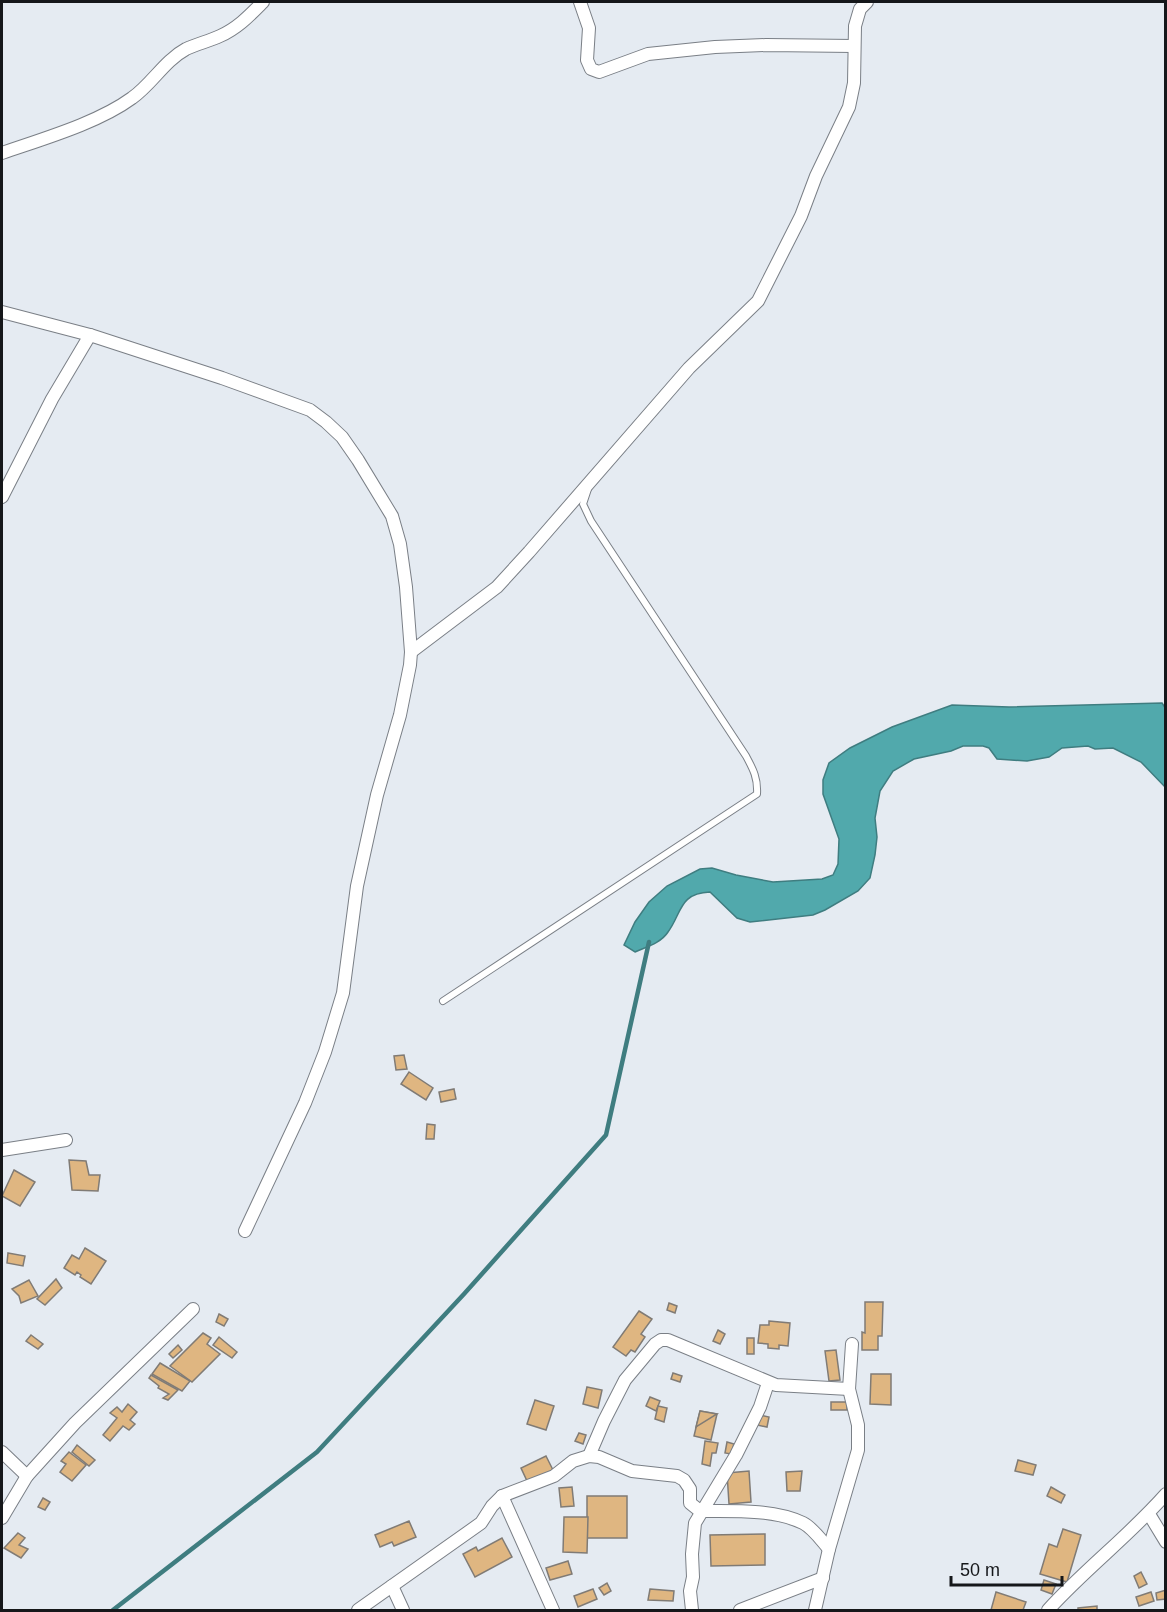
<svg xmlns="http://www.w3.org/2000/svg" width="1167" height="1612" viewBox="0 0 1167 1612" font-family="Arial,sans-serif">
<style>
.water{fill:#51a9ac;stroke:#3f7d80;stroke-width:1.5}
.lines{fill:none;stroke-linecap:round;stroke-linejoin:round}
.stream{stroke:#3f7d80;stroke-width:4.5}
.building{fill:#dfb681;stroke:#807b75;stroke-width:1.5}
.service-casing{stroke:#7a7f86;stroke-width:8}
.minor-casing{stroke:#7a7f86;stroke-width:14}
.service{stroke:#fff;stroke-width:6}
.minor{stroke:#fff;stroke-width:12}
</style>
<rect width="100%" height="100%" fill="#e5ebf2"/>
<path class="water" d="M1162 703 1166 709 1165 787 1141 762 1113 748 1095 749 1088 746 1062 748 1049 757 1027 761 997 759 989 748 983 746H963L951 751 914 759 893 771 880 791 875 818 877 837 875 855 870 878 858 891 825 910 813 915 750 922 737 918 710 892C679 893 682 913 668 932 661 943 646 947 635 952L624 945 635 922 649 902 667 886 700 869 712 868 736 875 773 882 822 879 833 875 838 864 839 839 823 794V780L829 763 850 748 892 727 952 705 1009 707Z"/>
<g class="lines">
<path class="stream" d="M113 1610 317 1452 464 1294 606 1135 649 942"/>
</g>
<g class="building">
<path d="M404 1055 407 1069 396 1070 394 1056Z"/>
<path d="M409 1072 433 1088 426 1100 401 1084Z"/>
<path d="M454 1089 456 1099 441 1102 439 1092Z"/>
<path d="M427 1124 435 1125 434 1139H426Z"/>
<path d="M69 1160 86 1161 89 1175H100L98 1191 72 1190Z"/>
<path d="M14 1170 35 1182 20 1206 2 1196Z"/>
<path d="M85 1248 106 1261 91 1284 80 1277 81 1275 77 1272 75 1275 64 1268 72 1255 79 1259Z"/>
<path d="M8 1253 25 1256 23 1266 7 1263Z"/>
<path d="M56 1279 62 1288 45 1305 37 1299Z"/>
<path d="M29 1280 38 1296 21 1303 19 1296 12 1289Z"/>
<path d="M865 1302H883L882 1336H878V1350H862V1332L865 1333Z"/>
<path d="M669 1303 677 1306 675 1313 667 1310Z"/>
<path d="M639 1311 652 1319 641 1334 645 1337 635 1352 631 1350 626 1356 613 1347Z"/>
<path d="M219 1314 228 1319 224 1326 216 1322Z"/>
<path d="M769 1321 790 1323 788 1346 779 1345V1349L768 1348V1344L758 1343 760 1325H769Z"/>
<path d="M718 1330 725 1334 720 1344 713 1341Z"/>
<path d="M203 1333 211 1338 207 1344 220 1354 192 1382 170 1366Z"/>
<path d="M31 1335 43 1344 38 1349 26 1341Z"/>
<path d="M219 1337 237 1352 232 1358 213 1345Z"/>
<rect x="747" y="1338" width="7" height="16"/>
<path d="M178 1345 182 1350 173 1358 169 1354Z"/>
<path d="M836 1350 840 1380 829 1381 825 1351Z"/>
<path d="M160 1363 190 1381 182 1391 152 1374Z"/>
<path d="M673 1373 682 1376 680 1382 671 1379Z"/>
<path d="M871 1374H891V1405L870 1404Z"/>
<path d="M151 1375 178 1390 168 1400 163 1398 169 1394 158 1388 159 1386 149 1378Z"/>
<path d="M587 1387 602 1390 598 1408 583 1404Z"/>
<path d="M650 1397 660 1401 656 1411 646 1406Z"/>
<path d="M535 1400 554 1406 546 1430 527 1424Z"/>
<rect x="831" y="1402" width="16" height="8"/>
<path d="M128 1404 137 1412 130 1420 135 1424 129 1430 123 1426 110 1441 103 1435 117 1418 110 1413 117 1407 122 1412Z"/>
<path d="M658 1406 667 1408 664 1422 655 1419Z"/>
<path d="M700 1411 717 1414 711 1440 694 1436Z"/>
<path d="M700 1411 717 1414 696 1427Z"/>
<path d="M759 1415 769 1417 767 1427 757 1425Z"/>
<path d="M579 1433 586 1435 583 1444 575 1441Z"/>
<path d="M705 1441 718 1443 716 1453H712L710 1466 702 1464Z"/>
<path d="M727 1442 734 1444 731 1454 725 1453Z"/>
<path d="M77 1445 95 1460 89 1466 72 1452Z"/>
<path d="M69 1452 86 1465 72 1481 60 1472 66 1464 61 1461Z"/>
<path d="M546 1456 554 1472 528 1483 521 1468Z"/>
<path d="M1018 1460 1036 1465 1033 1475 1015 1471Z"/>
<path d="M749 1471 751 1502 729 1504 727 1473Z"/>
<path d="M802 1471 800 1491H787L786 1472Z"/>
<path d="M572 1487 574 1506 561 1507 559 1488Z"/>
<path d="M1051 1487 1065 1495 1061 1503 1047 1496Z"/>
<rect x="587" y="1496" width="40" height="42"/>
<path d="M43 1498 50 1502 45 1510 38 1507Z"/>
<path d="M564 1517H588L587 1553 563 1552Z"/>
<path d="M409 1521 416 1537 394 1546 392 1542 380 1547 375 1535Z"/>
<path d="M1063 1529 1081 1535 1067 1582 1040 1574 1049 1544 1057 1547Z"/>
<path d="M18 1533 25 1538 19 1545 28 1549 21 1558 4 1548Z"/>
<path d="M765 1534V1565L711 1566 710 1535Z"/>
<path d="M502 1538 512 1557 475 1577 463 1554 476 1547 478 1551Z"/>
<path d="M568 1561 572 1574 550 1580 546 1568Z"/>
<path d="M1141 1572 1147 1584 1139 1588 1134 1576Z"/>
<path d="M1044 1580 1056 1584 1052 1594 1041 1590Z"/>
<path d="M607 1583 611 1591 604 1595 599 1588Z"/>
<path d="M593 1589 597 1599 578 1607 574 1596Z"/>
<path d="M650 1589 674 1591 673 1601 648 1600Z"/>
<path d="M1166 1590V1599L1157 1600 1156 1593Z"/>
<path d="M996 1592 1026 1602 1023 1610H991Z"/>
<path d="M1151 1592 1154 1601 1139 1606 1136 1597Z"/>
<path d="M1097 1606V1610H1078V1608Z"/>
</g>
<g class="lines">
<g class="service-casing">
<path id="service" d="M443 1001 757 794C758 778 753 769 746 756L591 521 583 504 588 489"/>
</g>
<g class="minor-casing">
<g id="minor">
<path d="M580 2 589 28 587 60 591 69 599 72 648 54 715 47 766 45 854 46"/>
<path d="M2 153C42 139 98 123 132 98 152 84 164 61 186 49 197 44 209 41 220 36 238 28 250 15 263 2"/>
<path d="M2 312 90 335 222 378 310 410 326 422 342 437 358 460 392 516 400 544 406 587 411 652 410 665 400 715 377 795 357 886 343 993 325 1052 305 1103 245 1231"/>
<path d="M2 497 52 399 90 335"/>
<path d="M411 652 497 587 529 552 689 368 758 301 801 216 816 176 849 107 854 83 855 26 860 9 867 2"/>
<path d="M2 1150 66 1140"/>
<path d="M2 1452 27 1476"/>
<path d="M589 1456 604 1421 625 1380 655 1344 661 1340H668L776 1385 849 1389"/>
<path d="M502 1496 553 1610"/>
<path d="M1149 1514 1166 1542"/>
<path d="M2 1518 27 1476 75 1423 193 1309"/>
<path d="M392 1586 403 1610"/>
<path d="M358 1610 481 1523 492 1506 502 1496 554 1476 573 1461 589 1456 599 1457 632 1471 677 1476 684 1480 690 1489V1503L700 1511C732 1511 774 1509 803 1523 813 1528 821 1540 829 1549"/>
<path d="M692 1610 690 1591 693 1577 692 1554 695 1523 736 1455 760 1407 768 1383"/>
<path d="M740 1610 823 1578"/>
<path d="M815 1610 829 1549 858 1450V1425L849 1389 852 1344"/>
<path d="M1048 1610C1085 1569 1129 1536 1166 1494"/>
</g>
</g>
<use href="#service" class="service"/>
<use href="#minor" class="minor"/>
</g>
<rect width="1167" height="1612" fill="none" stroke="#15171a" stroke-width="6"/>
<path d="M951 1576v9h111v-9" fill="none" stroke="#15171a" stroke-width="3"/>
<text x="960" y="1576" font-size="18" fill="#15171a" stroke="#e5ebf2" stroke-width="4.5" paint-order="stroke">50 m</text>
</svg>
